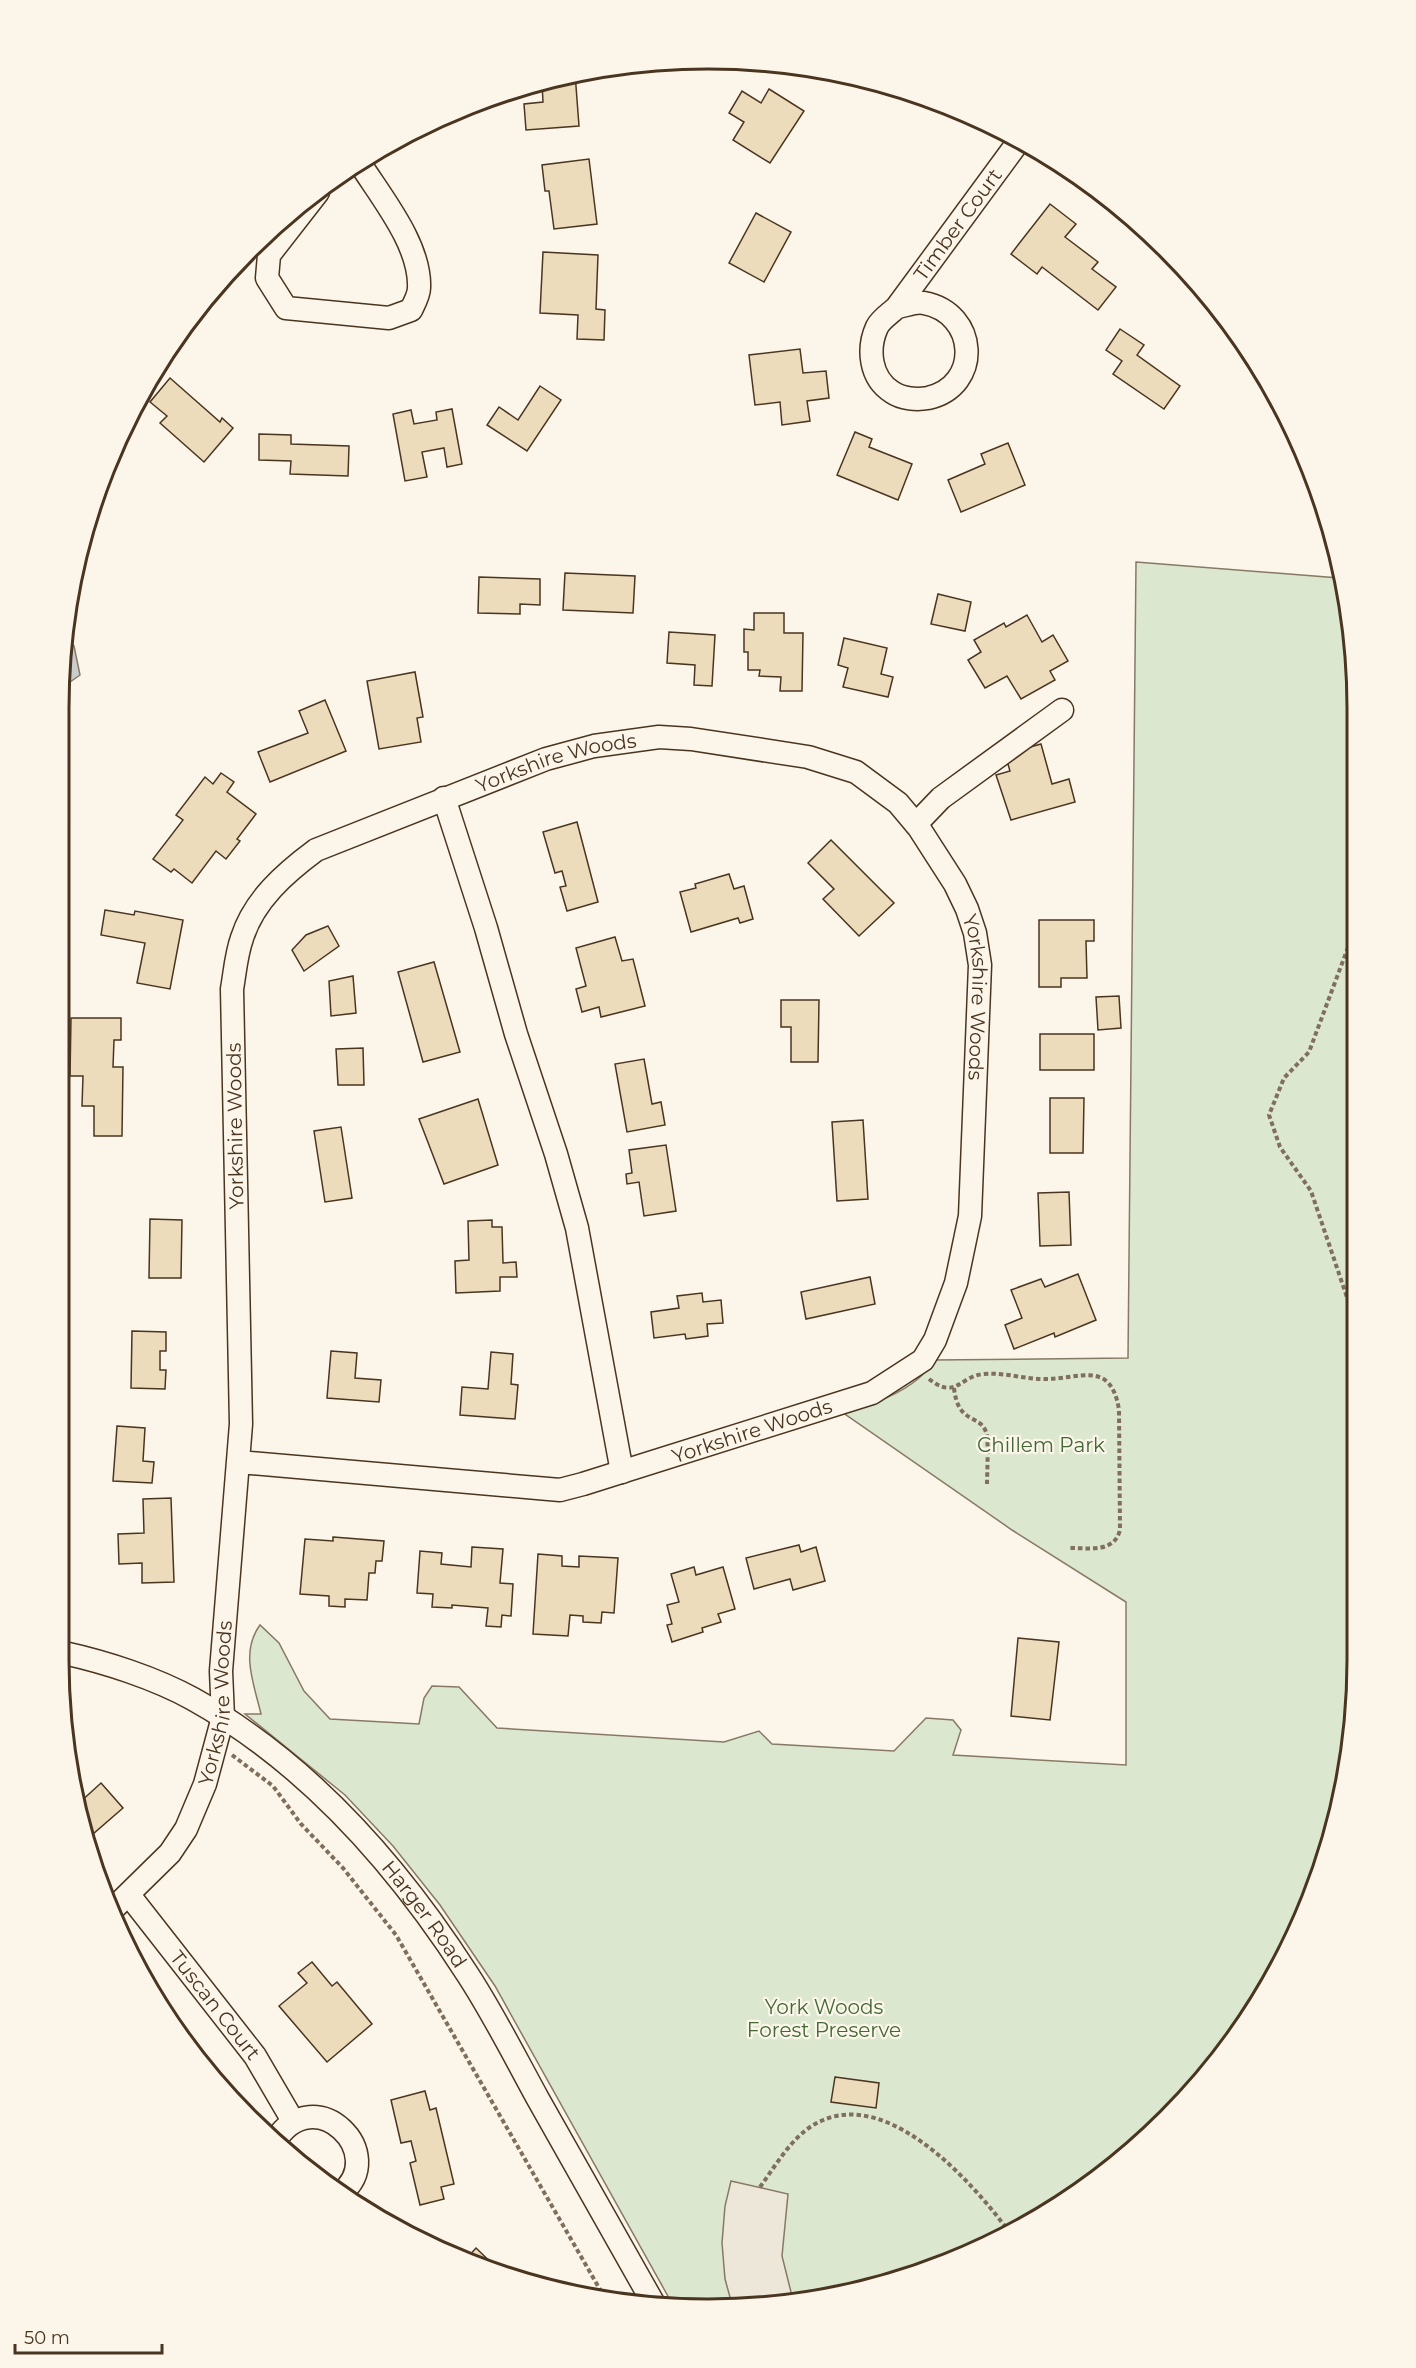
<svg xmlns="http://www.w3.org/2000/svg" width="1416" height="2368" viewBox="0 0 1416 2368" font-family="Montserrat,sans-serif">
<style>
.green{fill:#dce7d0;stroke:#887966;stroke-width:1.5}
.parking{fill:#ede7d9;stroke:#887966;stroke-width:1.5}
.water{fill:#c9cecd;stroke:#887966;stroke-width:1.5}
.building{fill:#ecdcbc;stroke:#4a3520;stroke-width:1.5}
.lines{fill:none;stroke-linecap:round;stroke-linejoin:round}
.minor-casing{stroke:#4a3520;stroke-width:25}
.path{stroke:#7f6f5c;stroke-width:4;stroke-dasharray:4.5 3;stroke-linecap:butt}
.minor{stroke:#fbf6e9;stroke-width:22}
.labels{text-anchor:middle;stroke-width:4.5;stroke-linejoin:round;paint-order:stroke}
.street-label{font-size:20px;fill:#4a3520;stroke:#fbf6e9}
.park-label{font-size:20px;fill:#436837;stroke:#fbf6e9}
.rim{fill:none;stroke:#4a3520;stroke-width:3}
</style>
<rect width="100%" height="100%" fill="#fbf6e9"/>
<path class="green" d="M1136 562 1339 578 1356 665V1703L1323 1869 1248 2021 1168 2119 1103 2175 996 2242 916 2275 793 2304 708 2309 674 2307 495 1986 440 1905 393 1846 345 1795 245 1714H261C254 1684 240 1652 260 1625L279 1643 304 1691 330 1719 419 1724 424 1698 432 1686 459 1687 497 1728 724 1742 759 1731 772 1744 894 1751 926 1718 953 1720 961 1730 953 1755 1126 1765V1602L1012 1530 842 1412C868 1406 898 1396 919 1378 924 1374 929 1366 933 1360L1128 1358Z"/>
<path class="parking" d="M731 2181 788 2194 782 2256 794 2304 733 2308 725 2279 722 2243 725 2206Z"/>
<path class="water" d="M66 634 74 646 80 675 60 689V665Z"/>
<g class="building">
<path d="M575 73 579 126 526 130 524 104 543 102 542 83Z"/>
<path d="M769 89 804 111 770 163 733 140 744 122 729 113 742 91 761 103Z"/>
<path d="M589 159 597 224 554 229 549 191H545L542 165Z"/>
<path d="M1050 204 1076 224 1065 237 1098 262 1092 269 1116 287 1098 310 1042 267 1037 274 1011 254Z"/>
<path d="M756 213 791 232 764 282 729 263Z"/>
<path d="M543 252 598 255 596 309 605 310 604 340 577 339 578 315 540 313Z"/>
<path d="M1120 329 1144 345 1137 355 1180 386 1164 409 1113 374 1122 361 1106 350Z"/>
<path d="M800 349 803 373 826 371 829 398 807 401 810 421 782 425 780 402 755 405 749 355Z"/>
<path d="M170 378 220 422 222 418 233 428 204 462 160 423 167 416 150 402Z"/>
<path d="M540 386 561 400 527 451 487 425 499 407 518 420Z"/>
<path d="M452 409 462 464 447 467 444 448 422 452 427 477 405 481 393 414 411 410 414 424 437 420 436 412Z"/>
<path d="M855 432 872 439 869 447 912 464 898 500 837 475Z"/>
<path d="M259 434 291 435V444L349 446 348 476 290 474 291 461 259 460Z"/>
<path d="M1008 443 1025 485 961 512 948 480 985 464 981 454Z"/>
<path d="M565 573 635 576 633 613 563 610Z"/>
<path d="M479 577 540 579V605L520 604V614L478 613Z"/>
<path d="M938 594 971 602 965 631 931 624Z"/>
<path d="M754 613H784V633H803L802 691H780L781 677 759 676 760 670H748V652H744V629L754 630Z"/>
<path d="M1027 615 1042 642 1053 635 1068 661 1050 671 1055 680 1021 699 1007 676 985 688 968 660 981 652 974 640 1004 623 1006 627Z"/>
<path d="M669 632 715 635 712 686 694 685 695 665 667 663Z"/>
<path d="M844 638 887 648 881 674 893 677 888 697 843 687 848 668 838 665Z"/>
<path d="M415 672 423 717 417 718 421 742 379 749 367 681Z"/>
<path d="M325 700 346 751 270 782 258 752 308 733 299 711Z"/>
<path d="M1041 744 1052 784 1069 779 1075 802 1011 820 996 775 1010 771 1005 754Z"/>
<path d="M221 773 234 782 227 792 256 814 237 839 240 841 226 859 216 851 192 883 174 869 171 872 153 859 183 820 176 815 205 777 213 784Z"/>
<path d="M577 822 598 902 567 911 560 887 566 886 562 871 555 873 543 832Z"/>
<path d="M831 840 894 903 859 936 823 899 834 889 808 863Z"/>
<path d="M729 874 734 889 744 886 753 919 740 923 738 918 691 932 680 892 696 888 695 884Z"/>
<path d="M105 910 134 915 135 911 183 920 170 989 137 983 145 943 101 935Z"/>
<path d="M1039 920H1094V941H1086L1087 978H1061V987H1039Z"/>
<path d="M328 926 339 946 304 971 292 950 306 935Z"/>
<path d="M615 937 622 961 633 959 645 1006 601 1017 599 1007 582 1012 576 989 586 986 576 948Z"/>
<path d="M434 962 460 1052 423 1062 398 972Z"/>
<path d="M353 976 356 1013 331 1016 329 981Z"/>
<path d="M1119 996 1121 1028 1098 1030 1096 997Z"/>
<path d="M781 1000H819L818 1062H791V1027H781Z"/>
<path d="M71 1018H121V1040H114L113 1067H123L122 1136H94V1106H82L83 1076H70Z"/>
<rect x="1040" y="1034" width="54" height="36"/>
<path d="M363 1048 364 1085H338L336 1049Z"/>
<path d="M644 1059 652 1104 661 1102 665 1125 627 1132 615 1064Z"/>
<path d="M1050 1098H1084L1083 1153H1050Z"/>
<path d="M478 1099 498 1165 444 1184 419 1119Z"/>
<path d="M863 1120 868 1199 837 1201 832 1122Z"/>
<path d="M341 1127 352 1198 325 1202 314 1131Z"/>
<path d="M666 1145 676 1211 644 1216 639 1182 627 1184 626 1174 632 1173 629 1150Z"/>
<path d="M1069 1192 1071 1245 1040 1246 1038 1193Z"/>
<path d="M150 1219 182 1220 181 1278H149Z"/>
<path d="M492 1220V1227H502L503 1263 516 1262 517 1277H500V1291L456 1293 455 1261 469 1260 468 1221Z"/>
<path d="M1078 1274 1096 1320 1055 1337 1054 1333 1014 1349 1005 1325 1022 1318 1011 1290 1041 1279 1045 1287Z"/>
<path d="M870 1277 875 1304 806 1319 801 1292Z"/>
<path d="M702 1293 703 1302 721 1300 723 1323 707 1324 708 1336 686 1339 685 1334 654 1338 651 1312 679 1308 677 1296Z"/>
<path d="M132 1331 166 1332V1351H160V1370H166L165 1389 131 1388Z"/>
<path d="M331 1351 357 1353 355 1378 381 1380 379 1402 327 1398Z"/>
<path d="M491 1352 513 1354 511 1384 518 1385 515 1419 460 1415 462 1387 488 1389Z"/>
<path d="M117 1426 145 1428 143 1461 154 1462 152 1483 113 1481Z"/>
<path d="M171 1498 174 1582 142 1583V1563L119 1564 118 1534 144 1533 143 1499Z"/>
<path d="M333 1537 384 1541 382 1561H376L375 1573H369L367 1600 345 1599V1607L329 1606V1596L300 1594 305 1539 333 1541Z"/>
<path d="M799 1545 801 1552 816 1547 825 1581 793 1590 790 1579 754 1589 746 1558Z"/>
<path d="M472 1547 503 1549 500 1583 513 1584 511 1616 502 1615 501 1627 486 1626 488 1608 452 1605V1608L432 1607 433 1594 417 1593 420 1551 442 1553 441 1564 471 1567Z"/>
<path d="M538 1554 562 1556V1566L579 1567V1556L618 1558 614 1613 602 1612 601 1623 583 1622V1616L570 1615 568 1636 533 1634Z"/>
<path d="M694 1567 696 1575 723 1567 735 1609 718 1614 721 1622 702 1628 703 1632 672 1642 667 1625 672 1624 667 1605 679 1602 671 1574Z"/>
<path d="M1018 1638 1059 1642 1050 1720 1011 1716Z"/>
<path d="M101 1783 123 1808 86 1840 78 1804Z"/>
<path d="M312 1962 332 1986 337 1982 372 2024 327 2062 279 2006 307 1983 298 1973Z"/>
<path d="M179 2020 202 2051 194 2057 174 2025Z"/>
<path d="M835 2077 879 2083 876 2108 831 2102Z"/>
<path d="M425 2091 430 2110 436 2108 454 2184 441 2187 444 2199 420 2205 410 2163 416 2161 411 2141 401 2143 391 2100Z"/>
<path d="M476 2248 505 2276 466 2259Z"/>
</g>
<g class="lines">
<g class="minor-casing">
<g id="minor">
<path d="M318 192 269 255 267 278 286 308 389 318 411 310C414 304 419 295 419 288 421 245 381 197 359 162"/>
<path id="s1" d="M897 307C905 306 916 301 924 303 978 313 982 386 928 398 917 400 902 399 892 392 870 378 867 349 877 327 881 319 891 313 897 307L1019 141"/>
<path d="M444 798 486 928 516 1034 556 1154 577 1228 622 1472"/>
<path d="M916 824 941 798 1062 710"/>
<path id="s2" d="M64 1653C105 1662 155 1678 193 1699 308 1763 398 1866 468 1975 494 2015 515 2057 538 2099 577 2168 616 2237 655 2306"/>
<path id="s3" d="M129 1895 255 2056 293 2121"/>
<path id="s4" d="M111 1911 170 1853 186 1829 205 1784 223 1717 221 1671 241 1424 232 989C235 972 236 955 242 938 254 900 285 873 316 850L546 759 594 746 659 737 691 739 808 757 856 772 898 803 919 828 955 884 967 909 975 933 980 965 970 1216 956 1283 935 1340 923 1360 872 1393 583 1484 560 1490 239 1462"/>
<path d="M275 2141C315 2078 391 2155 340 2194"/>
</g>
</g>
<g class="path">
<path d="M1356 926 1309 1052 1284 1078 1269 1115 1280 1147 1311 1191 1356 1324"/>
<path d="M929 1379C956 1400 959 1377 983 1374 1004 1372 1023 1379 1043 1379 1078 1380 1111 1358 1119 1410L1120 1530C1114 1553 1090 1548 1070 1548"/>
<path d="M954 1388C958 1425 980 1414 986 1432 989 1439 987 1474 987 1484"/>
<path d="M232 1755 273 1786 301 1824 343 1868 396 1935 606 2300"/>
<path d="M760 2187C774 2168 787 2145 806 2130 878 2075 971 2180 1010 2233"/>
</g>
<use href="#minor" class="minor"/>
</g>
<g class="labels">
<g class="street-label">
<text dy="7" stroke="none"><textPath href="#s1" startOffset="404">Timber Court</textPath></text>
<text dy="7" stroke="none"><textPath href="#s4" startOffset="1384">Yorkshire Woods</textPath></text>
<text dy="7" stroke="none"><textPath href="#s4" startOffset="1960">Yorkshire Woods</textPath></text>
<text transform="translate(235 1126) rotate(-91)" y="7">Yorkshire Woods</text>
<text transform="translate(752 1431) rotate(-18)" y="7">Yorkshire Woods</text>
<text dy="7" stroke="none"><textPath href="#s4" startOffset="243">Yorkshire Woods</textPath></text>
<text dy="7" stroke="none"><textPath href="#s2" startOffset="456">Harger Road</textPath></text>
<text dy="7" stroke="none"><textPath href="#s3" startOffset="140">Tuscan Court</textPath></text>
</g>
<g class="park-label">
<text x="1041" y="1452">Chillem Park</text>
<text x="824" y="2014">York Woods<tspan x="824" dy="23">Forest Preserve</tspan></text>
</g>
</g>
<path d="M0 0H1416V2368H0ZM708 69H708A639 639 0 0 1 1347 708V1660A639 639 0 0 1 708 2299H708A639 639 0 0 1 69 1660V708A639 639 0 0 1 708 69Z" fill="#fbf6e9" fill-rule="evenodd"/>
<path class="rim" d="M708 69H708A639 639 0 0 1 1347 708V1660A639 639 0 0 1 708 2299H708A639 639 0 0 1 69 1660V708A639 639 0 0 1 708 69Z"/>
<path d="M15 2344v9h147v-9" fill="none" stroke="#4a3520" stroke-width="3"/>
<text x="24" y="2344" font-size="18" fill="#4a3520" stroke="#fbf6e9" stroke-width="4.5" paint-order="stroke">50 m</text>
</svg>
